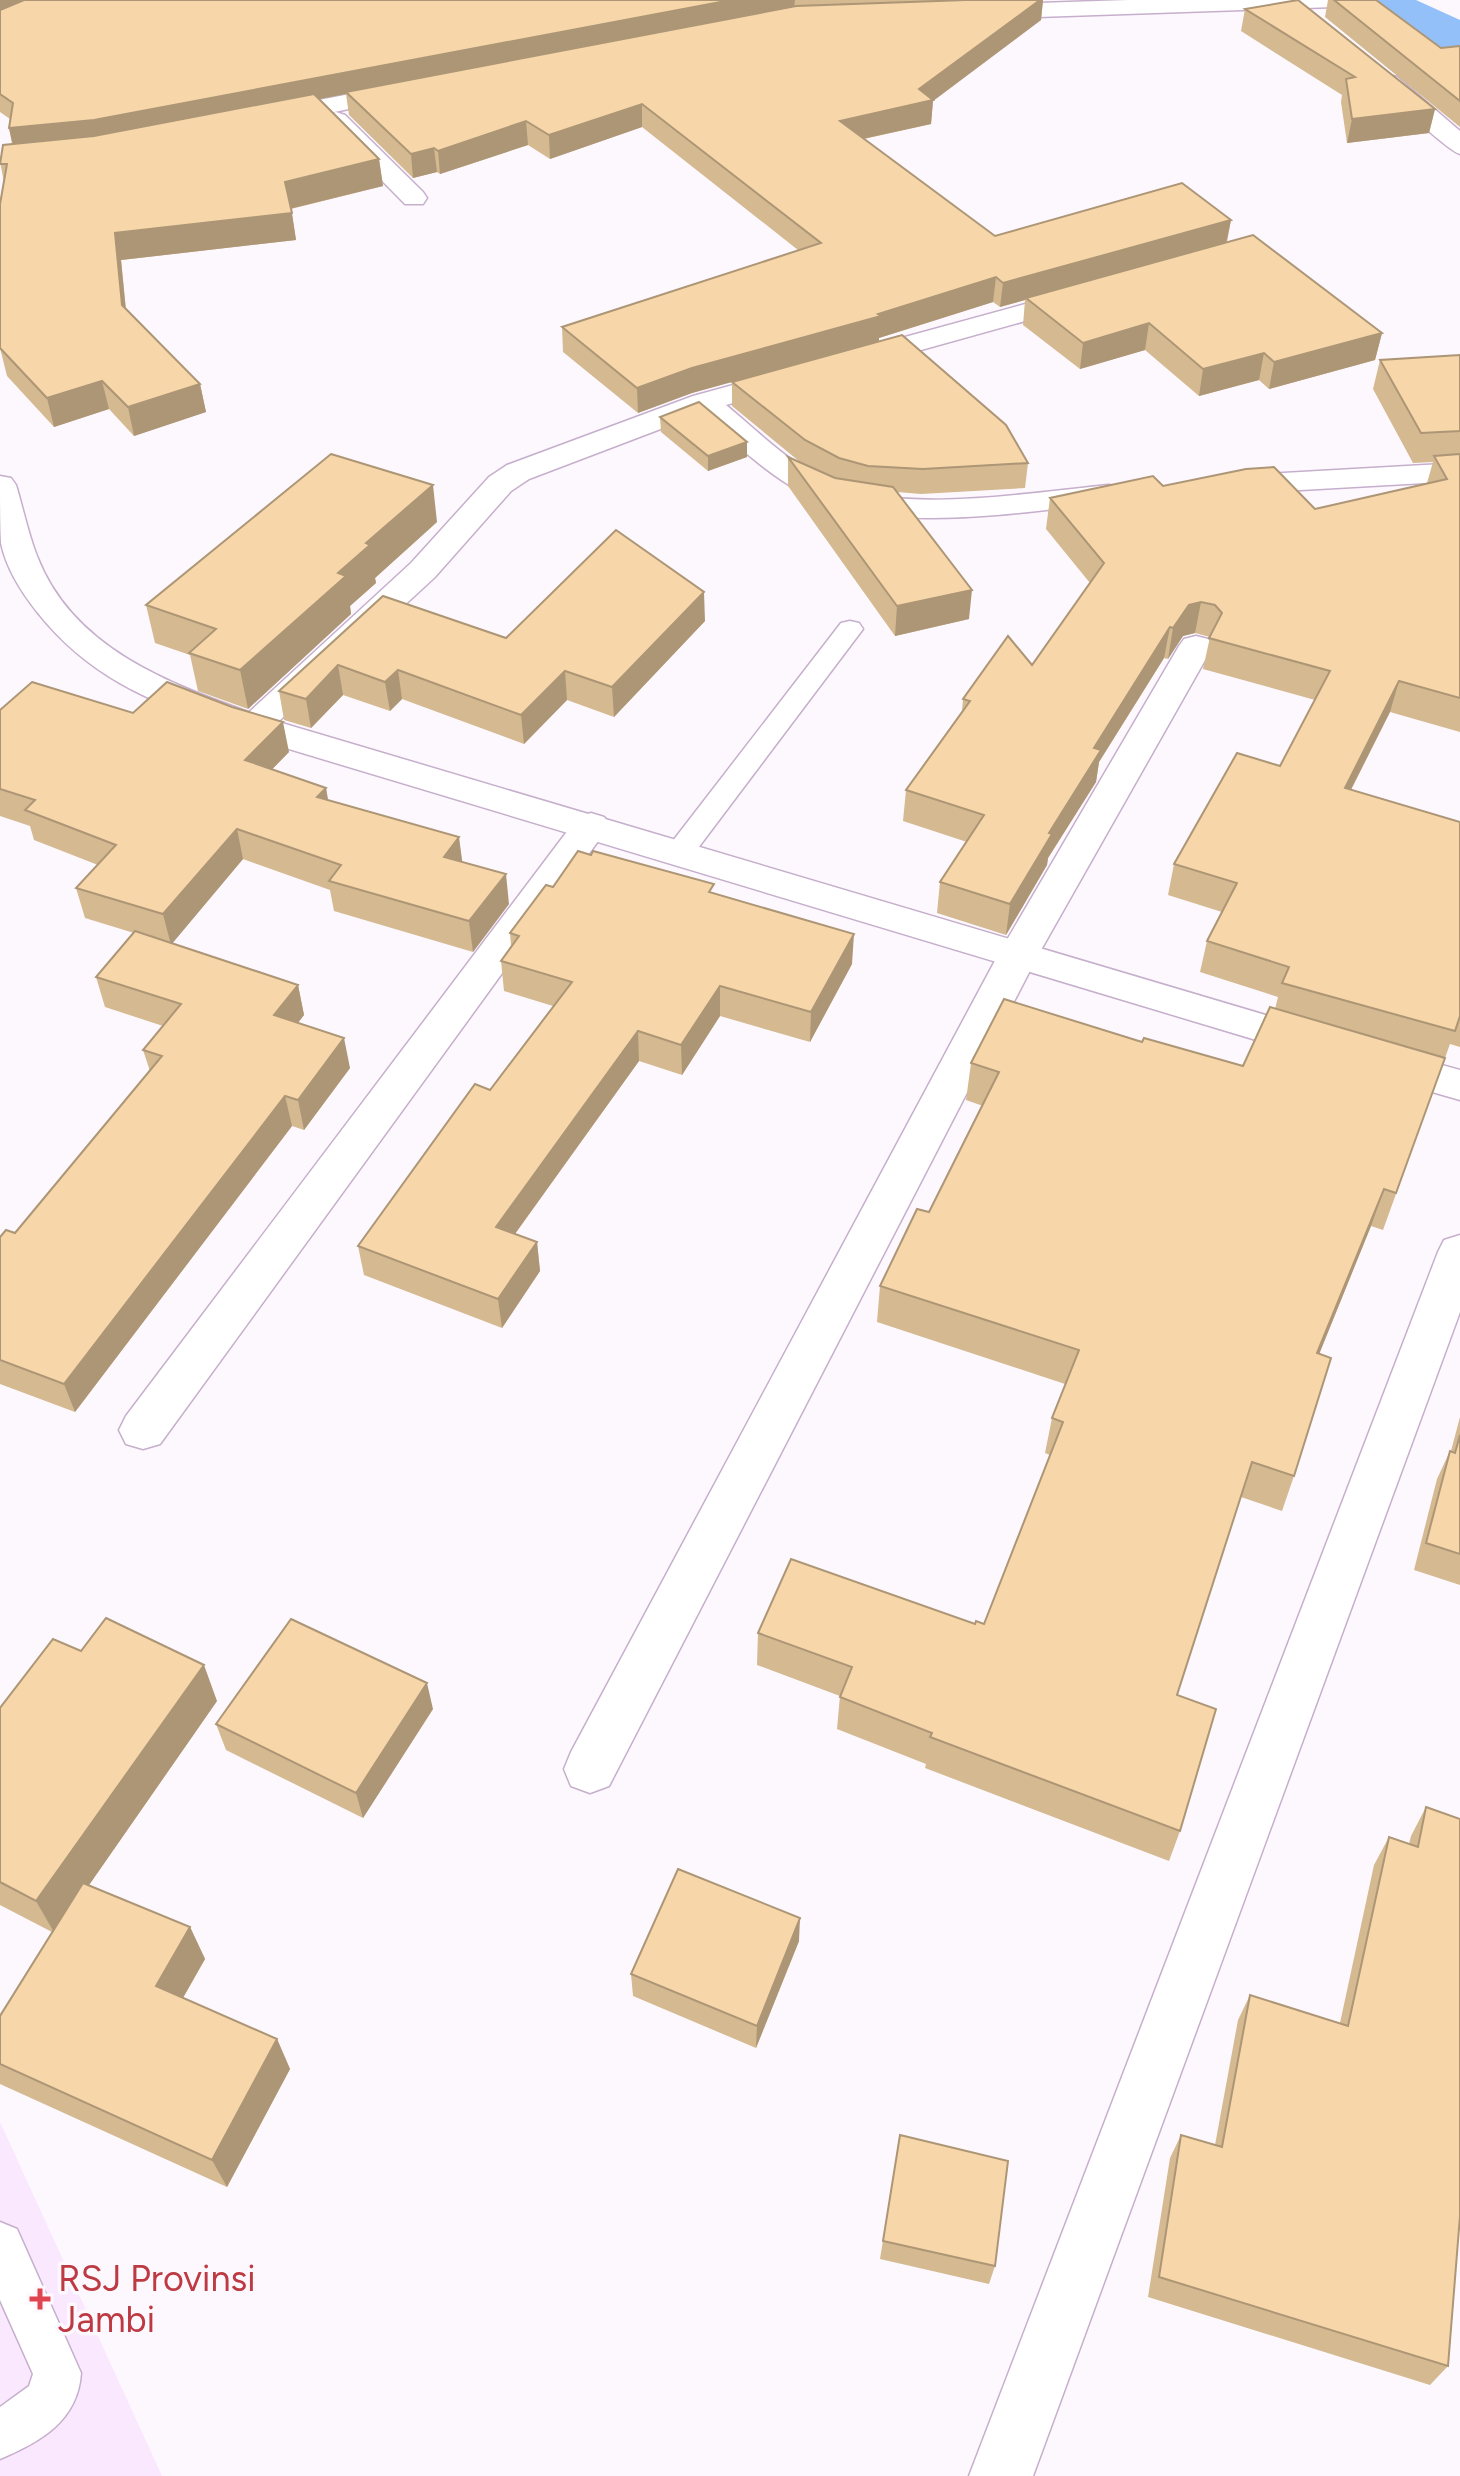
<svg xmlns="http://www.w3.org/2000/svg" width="1460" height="2476" viewBox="0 0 1460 2476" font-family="Figtree,sans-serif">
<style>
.built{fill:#fae8fe}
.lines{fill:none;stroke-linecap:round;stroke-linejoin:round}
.river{fill:#93c0f8;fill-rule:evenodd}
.lane-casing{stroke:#c6afcc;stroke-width:3}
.street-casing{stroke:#c6afcc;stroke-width:3}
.secondary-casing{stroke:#c6afcc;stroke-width:3}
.lane{fill:#fff;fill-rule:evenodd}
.street{fill:#fff;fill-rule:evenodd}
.secondary{fill:#fff;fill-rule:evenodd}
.wall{fill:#d4b991}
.shaded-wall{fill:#ad9676}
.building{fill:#f7d7a9;stroke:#ad9676;stroke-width:2}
.health-dot{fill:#e0444e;stroke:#fdf8fe;stroke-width:3}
.labels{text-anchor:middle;stroke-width:7;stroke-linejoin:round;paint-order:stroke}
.near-health-label{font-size:36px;fill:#be3a42;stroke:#fdf8fe;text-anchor:start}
</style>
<rect width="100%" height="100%" fill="#fdf8fe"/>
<path class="built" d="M0 2122 162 2476H0Z"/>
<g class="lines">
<path class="river" d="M1332 0H1416L1460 20V65L1437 59 1342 13Z"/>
<g class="lane-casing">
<g id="lane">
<path d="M850 621 859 623 863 629 689 860 679 862 669 860 664 853 669 846 841 623Z"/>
<path d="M0 2222 17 2229 81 2373C78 2421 40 2442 0 2459V2407L29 2386 33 2374 0 2300Z"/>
</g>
</g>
<g class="street-casing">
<g id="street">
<path d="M1128 0H1346L1342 5 1334 7 981 19 973 17 969 12 973 7 981 5Z"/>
<path d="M1388 75 1397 77 1460 131V154C1448 151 1394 99 1379 87L1376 82 1379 77Z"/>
<path d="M407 83 416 85 419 90 416 95 267 126 258 123 254 118 258 113 267 110Z"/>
<path d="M336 112 345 115 423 192 427 198 423 204H405L327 125 323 120 327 115Z"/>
<path d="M1080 289 1090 291 1094 297 1090 303 853 369 843 366 838 360 843 354Z"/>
<path d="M791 369 801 372 806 378 801 384 726 405C761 434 797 471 841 487 913 513 1033 492 1109 485L1120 487 1125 494 1120 501 1109 503C1016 512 887 537 801 492 764 472 733 441 700 414L529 479 511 491 435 577 265 734 252 737 239 734 234 726 411 563 489 477 507 465 693 396Z"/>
<path d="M1460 463V481L1230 494 1219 492 1214 485 1219 478 1230 476Z"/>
<path d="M1196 636 1208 639 1213 646 1037 957 609 1786 590 1793 571 1786 564 1769 571 1752 997 957 1179 646 1184 639Z"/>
<path d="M591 813 604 817 610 825 604 833 160 1444 143 1449 126 1444 119 1430 126 1416 578 817Z"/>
<path d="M1460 1235V1312L1033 2476H969L1438 1252 1444 1240Z"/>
</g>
</g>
<g class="secondary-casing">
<g id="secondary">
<path d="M0 476 11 478 16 485C23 508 28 533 37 556 74 652 176 686 265 718L1333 1035 1339 1045 1333 1055 1319 1059 239 734C158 703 94 683 38 613 22 593 6 568 1 543 0 522 0 497 0 476Z"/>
<path d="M1381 1048 1460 1070V1100L1366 1073 1360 1063 1366 1053Z"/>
</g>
</g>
<use href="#lane" class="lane"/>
<use href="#street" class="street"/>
<use href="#secondary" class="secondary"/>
</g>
<g class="wall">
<path d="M24 0H1043L1041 20 933 101 931 124 864 139 995 236 1231 220 1227 242 1382 333 1375 360 1269 389 1259 380 1199 396 1145 350 1080 369 1023 325 1025 300 1000 307 993 302 879 338V341L1028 463 1025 488 921 494 897 492 969 619 895 636 788 486V457L800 462 732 406V382L692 393 638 413 563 352 562 327 798 250 642 127 550 159 528 145 440 174 437 172 413 178 349 115 346 94 319 99 379 159 383 186 291 209 296 240 121 260 126 309 200 384 206 412 134 436 109 409 54 427 7 376 0 348 4 182 0 162 12 144 9 128 10 119 0 112V10Z"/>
<path d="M1328 0H1376L1441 48 1460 46V127L1325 17Z"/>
<path d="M1245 9 1435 109 1429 133 1347 143 1341 102 1342 95 1241 31Z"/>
<path d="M1460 355V732L1390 712 1351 790 1460 822V1047L1450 1044 1383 1230 1371 1226 1319 1354 1294 1476 1282 1511 1241 1497 1177 1695 1180 1831 1169 1861 925 1768 926 1764 837 1729 840 1696 757 1665 758 1633 984 1624 1050 1455 1045 1453 1052 1418 1065 1384 877 1322 880 1286 929 1212 983 1106 966 1100 971 1063 1142 1042 1243 1066 1275 1009 1278 997 1200 972 1207 941 1222 912 1168 895 1174 864 1280 766 1315 700 1203 669 1210 637 1195 633 1183 636 1168 659 1164 658 1099 762 1096 782 1048 858 1047 865 1006 935 937 913 940 882 967 842 903 821 906 790 962 711 963 699 1032 665 1090 583 1046 529 1050 498 1163 486 1315 509 1427 483 1433 462 1413 463 1373 389 1380 360Z"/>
<path d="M660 417 747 457 708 471 661 432Z"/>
<path d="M437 522 375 578 376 583 350 606 351 614 248 709 198 691 190 655 155 643 146 605Z"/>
<path d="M383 596 506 638 705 621 614 717 567 700 524 744 402 699 390 711 343 695 311 728 284 720 279 691Z"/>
<path d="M0 710 133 713 289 752 272 769 326 788 328 800 462 862 509 904 473 952 334 911 330 890 243 859 172 943 298 985 304 1015 298 1023 350 1068 304 1130 292 1126 75 1412 0 1384V1237L15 1233 150 1071 143 1050 163 1026 105 1007 96 977 134 933 85 918 76 888 98 865 34 840 30 826 0 816Z"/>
<path d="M553 887 714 893 852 964 810 1042 720 1016 682 1075 639 1061 515 1234 537 1242 540 1271 502 1328 364 1275 358 1246 490 1090 553 1006 504 991 501 961 511 946 510 933Z"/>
<path d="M1460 1417V1585L1414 1570 1437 1479 1450 1451H1451Z"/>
<path d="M81 1651 217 1701 89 1885 190 1927 205 1959 183 1998 277 2039 290 2069 227 2187 0 2084V2016L52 1932 0 1905V1708Z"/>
<path d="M433 1709 363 1818 226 1750 216 1724Z"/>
<path d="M1426 1807 1448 2366 1430 2385 1148 2297 1170 2158 1181 2135 1215 2145 1238 2020 1250 1995 1340 2023 1374 1865 1389 1837 1409 1844 1411 1836Z"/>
<path d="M799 1941 756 2048 633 1996 631 1974Z"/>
<path d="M900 2135 995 2266 989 2284 880 2259Z"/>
</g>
<g class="shaded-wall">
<path d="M0 0H23L0 10Z"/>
<path d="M731 0H795L794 8 346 92V94L99 141 14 150 9 128Z"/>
<path d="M1040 0H1043L1041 20 933 101 931 124 839 144 840 121 919 89Z"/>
<path d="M642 104V127L550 159 549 135Z"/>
<path d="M1435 109 1429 133 1347 143 1352 119Z"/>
<path d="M526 121 528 145 440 174 438 151Z"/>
<path d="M434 148 437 172 413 178 411 154Z"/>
<path d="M379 159 383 186 289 209 285 182Z"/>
<path d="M292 213 296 240 121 260 128 333 122 305 115 233Z"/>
<path d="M1231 220 1226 244 1026 298 1025 300 1000 307 1003 283Z"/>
<path d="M996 277 993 302 879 338V341L692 393 638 413 637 388 692 368 878 314Z"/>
<path d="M1149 323 1145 350 1080 369 1083 343Z"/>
<path d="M1382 333 1375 360 1269 389 1274 362Z"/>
<path d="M1264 353 1259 380 1199 396 1203 369Z"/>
<path d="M102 381 109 409 54 427 47 398Z"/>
<path d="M200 384 206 412 134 436 128 407Z"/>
<path d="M747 442V457L708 471V456Z"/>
<path d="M433 485 437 522 375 578 376 583 350 606 351 614 248 709 240 670 338 573 366 543Z"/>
<path d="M972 590 969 619 895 636 897 606Z"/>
<path d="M704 592 705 621 614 717 612 687Z"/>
<path d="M1201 602 1195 633 1183 636 1168 659 1173 628 1189 605Z"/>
<path d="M1170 627 1164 658 1099 762 1096 782 1048 858 1047 865 1006 935 1010 904 1094 748Z"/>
<path d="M338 665 343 695 311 728 306 699Z"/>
<path d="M398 670 402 699 390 711 385 682Z"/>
<path d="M565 671 567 700 524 744 521 715Z"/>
<path d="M1399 681 1390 712 1336 819 1345 788Z"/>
<path d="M283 722 289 752 251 791 245 760Z"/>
<path d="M326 788 331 818 317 797Z"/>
<path d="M237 829 243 859 171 945 163 914Z"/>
<path d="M459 837 463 867 444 857Z"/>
<path d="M506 874 509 904 473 952 469 921Z"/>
<path d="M854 934 852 964 810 1042 811 1012Z"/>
<path d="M298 985 304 1015 280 1045 274 1015Z"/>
<path d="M720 986V1016L682 1075 681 1045Z"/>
<path d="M638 1031 639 1061 499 1256 496 1227Z"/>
<path d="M344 1038 350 1068 304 1130 298 1100Z"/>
<path d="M285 1096 292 1126 75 1412 64 1384Z"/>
<path d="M1384 1189 1371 1226 1305 1389 1317 1353Z"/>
<path d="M537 1242 540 1271 502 1328 498 1299Z"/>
<path d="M204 1665 217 1701 55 1934 36 1901Z"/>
<path d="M427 1683 433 1709 363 1818 356 1793Z"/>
<path d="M800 1918 799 1941 756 2048 757 2026Z"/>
<path d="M190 1927 205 1959 172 2017 156 1986Z"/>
<path d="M277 2039 290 2069 227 2187 212 2160Z"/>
</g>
<g class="building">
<path d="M24 0H731L94 120 9 128 13 103 0 94V10Z"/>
<path d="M966 0H1040L919 89 933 100 840 121 995 236 1182 183 1231 220 1003 283 996 277 878 314 881 316 692 368 637 388 562 327 821 243 642 104 549 135 526 121 438 151 434 148 411 154 346 92 796 6Z"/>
<path d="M1298 0 1435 109 1352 119 1346 79 1355 77 1245 9Z"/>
<path d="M1334 0H1376L1441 48 1460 46V101Z"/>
<path d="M314 94 379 159 285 182 292 213 115 233 122 305 200 384 128 407 102 381 47 398 0 348V204L7 164H0L3 145 94 136Z"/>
<path d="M1253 235 1382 333 1274 362 1264 353 1203 369 1149 323 1083 343 1026 298Z"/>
<path d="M902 335 1006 425 1028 463 923 469 868 466 839 458 805 440 732 382Z"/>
<path d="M1460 355V431L1421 433 1380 360Z"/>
<path d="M699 402 747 442 708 456 660 417Z"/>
<path d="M331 454 433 485 366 543 370 545 338 573 346 576 240 670 189 653 216 629 146 605Z"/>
<path d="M1460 454V698L1399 681 1345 788 1460 822V1016L1455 1031 1282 983 1289 967 1207 941 1237 883 1174 864 1237 753 1280 766 1330 671 1209 638 1222 613 1215 605 1201 602 1189 605 1173 628 1170 627 1094 748 1101 750 1049 833 1052 834 1010 904 940 882 984 815 906 790 970 701 963 699 1008 636 1032 665 1104 563 1050 498 1153 476 1163 486 1246 469 1274 467 1315 509 1447 479 1434 456Z"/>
<path d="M788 457 835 478 893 487 972 590 897 606Z"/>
<path d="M616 530 704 592 612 687 565 671 521 715 398 670 385 682 338 665 306 699 279 691 383 596 506 638Z"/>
<path d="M32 682 133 713 167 682 232 707 283 722 245 760 326 788 317 797 459 837 444 857 506 874 469 921 329 881 341 865 237 829 163 914 76 888 116 845 25 810 35 800 0 789V710Z"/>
<path d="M578 851 591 855 593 851 714 884 709 892 854 934 811 1012 720 986 681 1045 638 1031 496 1227 537 1242 498 1299 358 1246 475 1084 490 1090 572 982 501 961 519 936 510 933 546 885 553 887Z"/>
<path d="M135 931 298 985 274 1015 344 1038 298 1100 285 1096 64 1384 0 1360V1237L6 1230 15 1233 162 1056 143 1050 181 1004 96 977Z"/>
<path d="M1004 999 1142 1042 1144 1038 1243 1066 1270 1007 1445 1058 1396 1193 1384 1189 1317 1353 1331 1358 1294 1476 1252 1462 1177 1695 1216 1709 1180 1831 930 1737 932 1733 840 1697 852 1667 758 1633 791 1559 975 1624 976 1621 984 1624 1063 1422 1052 1418 1079 1350 880 1286 917 1209 929 1212 999 1072 971 1063Z"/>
<path d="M1460 1435V1554L1426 1543 1450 1451 1455 1453Z"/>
<path d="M106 1618 204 1665 36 1901 0 1882V1708L53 1639 81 1651Z"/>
<path d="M291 1619 427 1683 356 1793 216 1724Z"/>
<path d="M1426 1807 1460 1819V2216L1448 2366 1159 2277 1181 2135 1222 2147 1250 1995 1348 2026 1389 1837 1418 1847Z"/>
<path d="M678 1869 800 1918 757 2026 631 1974Z"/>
<path d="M83 1883 190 1927 156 1986 277 2039 212 2160 0 2064V2016Z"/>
<path d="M900 2135 1008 2161 995 2266 883 2241Z"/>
</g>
<path class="health-dot" d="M36 2287h8v8h8v8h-8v8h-8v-8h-8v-8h8z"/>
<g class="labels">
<g class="near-health-label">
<text x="58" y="2291">RSJ Provinsi<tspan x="58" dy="41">Jambi</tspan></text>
</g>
</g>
</svg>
